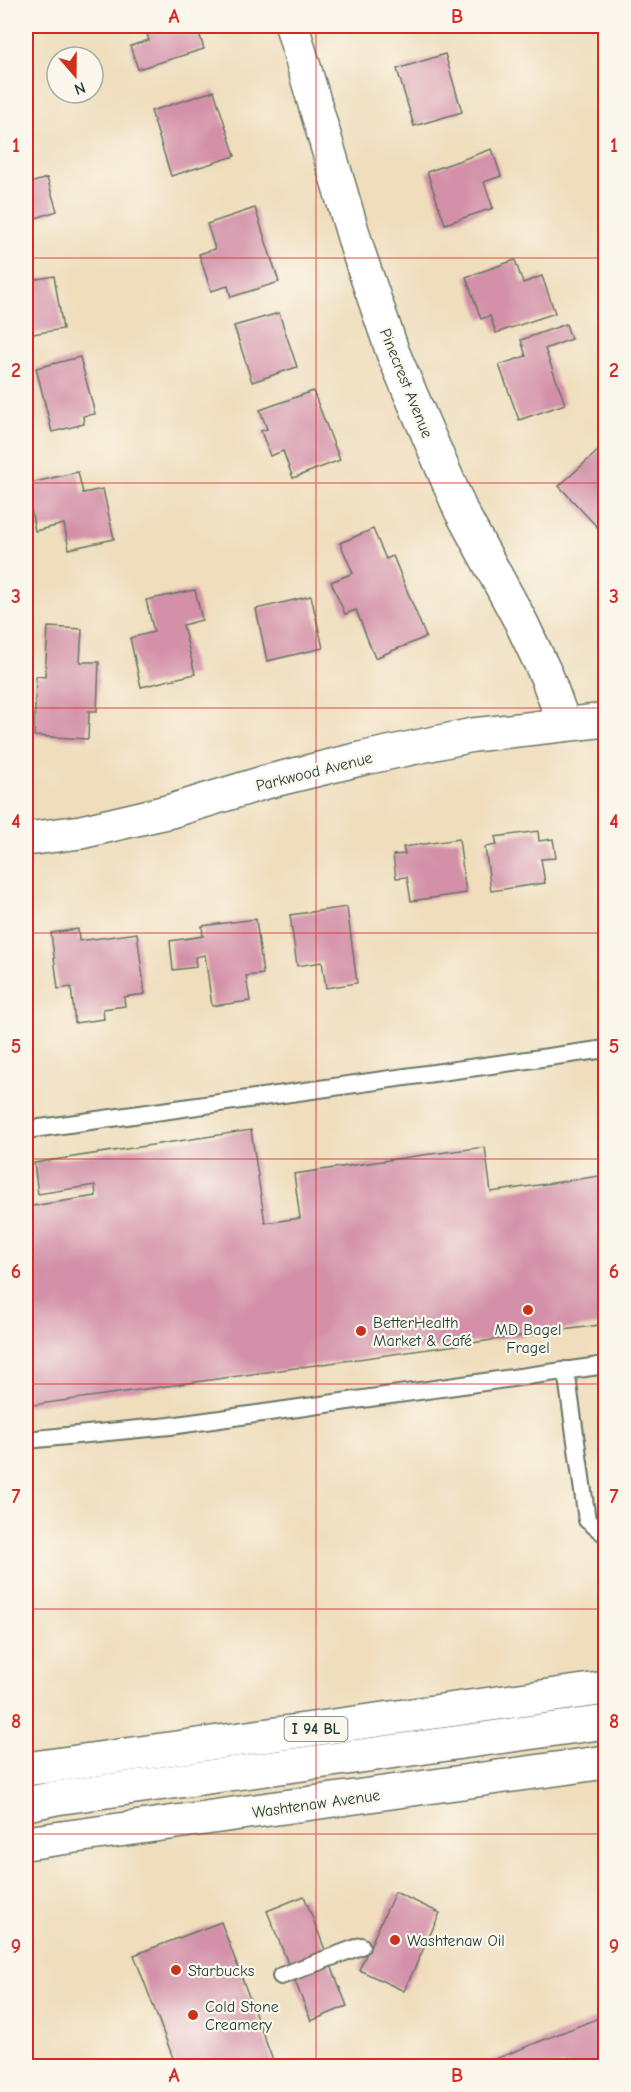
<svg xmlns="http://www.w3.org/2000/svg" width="631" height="2092" viewBox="0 0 631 2092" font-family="'Comic Neue',sans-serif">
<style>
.building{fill:#d390a8}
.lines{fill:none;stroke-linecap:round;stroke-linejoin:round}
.lane-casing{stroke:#687564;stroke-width:20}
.street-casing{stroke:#687564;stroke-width:36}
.primary-casing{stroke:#687564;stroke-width:36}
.lane{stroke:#fff;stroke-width:16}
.street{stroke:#fff;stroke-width:33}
.primary{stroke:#fff;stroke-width:33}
.grid{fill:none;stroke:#d62828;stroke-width:1.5;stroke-opacity:0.55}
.poi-dot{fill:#c8321e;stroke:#fbf7ec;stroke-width:2}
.labels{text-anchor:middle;stroke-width:4.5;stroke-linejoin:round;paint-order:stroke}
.shield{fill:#fbf7ec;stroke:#61756b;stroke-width:1.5}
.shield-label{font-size:15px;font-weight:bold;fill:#1f3d34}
.street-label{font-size:16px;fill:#1f3d34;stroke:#fbf7ec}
.poi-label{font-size:16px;fill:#1f3d34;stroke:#fbf7ec;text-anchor:start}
.neatline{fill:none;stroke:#d62828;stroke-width:2}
.grid-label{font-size:20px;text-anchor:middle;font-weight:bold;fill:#d62828}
</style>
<rect width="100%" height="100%" fill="#fbf7ec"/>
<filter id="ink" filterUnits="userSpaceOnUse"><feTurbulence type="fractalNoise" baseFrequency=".0167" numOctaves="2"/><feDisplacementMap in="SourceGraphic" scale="12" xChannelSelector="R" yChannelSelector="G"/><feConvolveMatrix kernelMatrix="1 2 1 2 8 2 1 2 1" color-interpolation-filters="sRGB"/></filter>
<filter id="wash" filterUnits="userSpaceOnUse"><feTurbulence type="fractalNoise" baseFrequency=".008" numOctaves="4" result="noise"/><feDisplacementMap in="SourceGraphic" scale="24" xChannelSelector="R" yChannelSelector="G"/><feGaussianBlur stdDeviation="1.35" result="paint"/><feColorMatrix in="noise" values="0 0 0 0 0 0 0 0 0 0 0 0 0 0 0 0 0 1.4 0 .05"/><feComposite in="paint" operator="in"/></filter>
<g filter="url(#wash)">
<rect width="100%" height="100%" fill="#efddbc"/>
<g id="blocks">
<g class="building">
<path d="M144 26H197L204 49 138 69 130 46 149 40Z"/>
<path d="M445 54 462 112 414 126 397 69Z"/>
<path d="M214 91 235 156 171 176 151 111Z"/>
<path d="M492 149 501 176 484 182 493 208 445 224 427 172Z"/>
<path d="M26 172 30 183 47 178 57 211 30 220 26 210Z"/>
<path d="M255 208 279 282 231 297 228 286 211 291 199 254 215 249 207 224Z"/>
<path d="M515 260 523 283 542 276 555 313 496 333 490 316 481 319 466 277Z"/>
<path d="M54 276 63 329 26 335V281Z"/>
<path d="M279 313 297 367 252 382 234 326Z"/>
<path d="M566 324 571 339 545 349 565 404 519 420 499 365 526 356 521 340Z"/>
<path d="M80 357 95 414 83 416 84 424 52 432 36 368Z"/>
<path d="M313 391 340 460 293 478 283 451 270 456 261 431 267 429 260 410Z"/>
<path d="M599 450 606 457V521L598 528 559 486Z"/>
<path d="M78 472 83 493 103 489 114 539 69 549 64 524 35 531 26 484Z"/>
<path d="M373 529 386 559 393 556 426 637 375 658 356 610 345 614 331 582 353 573 340 543Z"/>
<path d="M195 590 202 620 183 625 195 674 141 687 130 638 154 632 146 600Z"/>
<path d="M311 596 323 648 267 661 256 609Z"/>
<path d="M48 627 82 629 80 662H99L97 711H89L88 739 34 736 36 676 45 677Z"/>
<path d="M538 831 539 841 553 839 556 858 541 859 545 883 491 891 485 847 497 845 495 837Z"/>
<path d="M459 839 466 893 411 901 407 877 396 878 393 855 405 854 403 847Z"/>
<path d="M347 907 357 983 326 988 322 962 297 966 290 915Z"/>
<path d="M256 919 263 974 246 976 250 1001 212 1006 205 955 195 957 196 967 173 970 170 941 203 936 202 926Z"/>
<path d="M78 929 79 941 137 933 145 994 124 997 125 1006 103 1009 104 1019 75 1023 71 987 58 989 51 933Z"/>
<path d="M26 958H29L31 988 26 989Z"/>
<path d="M251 1130 265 1223 300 1218 294 1174 423 1155 485 1147 491 1192 606 1175V1324L26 1406V1207L96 1196 95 1185 38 1194 34 1163Z"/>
<path d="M395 1892 440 1913 404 1991 359 1970Z"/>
<path d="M304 1896 347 2006 311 2021 267 1911Z"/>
<path d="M221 1922 275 2066H176L134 1955Z"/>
<path d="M606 2015V2066H478Z"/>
</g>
</g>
</g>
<g filter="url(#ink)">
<use href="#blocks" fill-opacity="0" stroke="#687564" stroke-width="1.5"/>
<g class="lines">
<g class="lane-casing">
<g id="lane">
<path d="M26 1130 606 1049"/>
<path d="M566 1370 587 1520 606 1535"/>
<path d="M26 1440 170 1426 606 1365"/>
<path d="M281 1976 361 1946"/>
</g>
</g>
<g class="street-casing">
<g id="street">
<path d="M292 26 358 251 393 353 461 511 521 622 547 677 564 724"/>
<path d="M26 839 81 832 171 811 266 782 360 759 473 735 606 720"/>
</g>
</g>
<g class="primary-casing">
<g id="primary">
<path d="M26 1769 606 1688"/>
<path d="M26 1804 56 1798 606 1722"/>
<path d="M26 1843 606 1762"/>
</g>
</g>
<use href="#lane" class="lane"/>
<use href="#street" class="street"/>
<use href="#primary" class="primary"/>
</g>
</g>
<path class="grid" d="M316 26V2066M26 258H606M26 483H606M26 708H606M26 933H606M26 1159H606M26 1384H606M26 1609H606M26 1834H606"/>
<g class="poi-dot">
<circle cx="528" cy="1310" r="6"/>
<circle cx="361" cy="1331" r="6"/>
<circle cx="395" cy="1940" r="6"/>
<circle cx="176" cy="1970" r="6"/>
<circle cx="193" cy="2015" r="6"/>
</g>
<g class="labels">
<rect class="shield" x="284.5" y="1717" width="63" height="24" rx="4.5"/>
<g class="shield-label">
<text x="316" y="1734">I 94 BL</text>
</g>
<g class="street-label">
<text transform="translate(407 383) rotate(68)" y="6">Pinecrest Avenue</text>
<text transform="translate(314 771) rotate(-14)" y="6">Parkwood Avenue</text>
<text transform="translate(316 1803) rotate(-8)" y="6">Washtenaw Avenue</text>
</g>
<g class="poi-label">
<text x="373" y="1328">BetterHealth<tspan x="373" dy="18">Market &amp; Café</tspan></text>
<text x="528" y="1335" text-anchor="middle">MD Bagel<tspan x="528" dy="18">Fragel</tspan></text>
<text x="407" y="1946">Washtenaw Oil</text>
<text x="188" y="1976">Starbucks</text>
<text x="205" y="2012">Cold Stone<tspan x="205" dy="18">Creamery</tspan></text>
</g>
</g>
<rect width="631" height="2092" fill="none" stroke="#fbf7ec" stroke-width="66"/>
<g transform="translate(75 75) rotate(160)"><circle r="28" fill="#fbf7ec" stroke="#a3ada2" stroke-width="1.5"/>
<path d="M0-4.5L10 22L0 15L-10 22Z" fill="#c8321e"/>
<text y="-9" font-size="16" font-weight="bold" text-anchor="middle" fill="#1f3d34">N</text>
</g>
<rect x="33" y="33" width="565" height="2026" class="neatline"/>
<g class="grid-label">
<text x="174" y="23">A</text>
<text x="457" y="23">B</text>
<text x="16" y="152">1</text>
<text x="614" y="152">1</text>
<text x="16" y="377">2</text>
<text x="614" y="377">2</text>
<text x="16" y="603">3</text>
<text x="614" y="603">3</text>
<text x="16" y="828">4</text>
<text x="614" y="828">4</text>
<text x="16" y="1053">5</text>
<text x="614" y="1053">5</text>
<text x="16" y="1278">6</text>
<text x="614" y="1278">6</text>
<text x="16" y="1503">7</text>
<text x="614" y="1503">7</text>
<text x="16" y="1728">8</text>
<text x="614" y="1728">8</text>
<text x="16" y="1953">9</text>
<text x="614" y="1953">9</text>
<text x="174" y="2082">A</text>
<text x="457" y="2082">B</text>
</g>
</svg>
